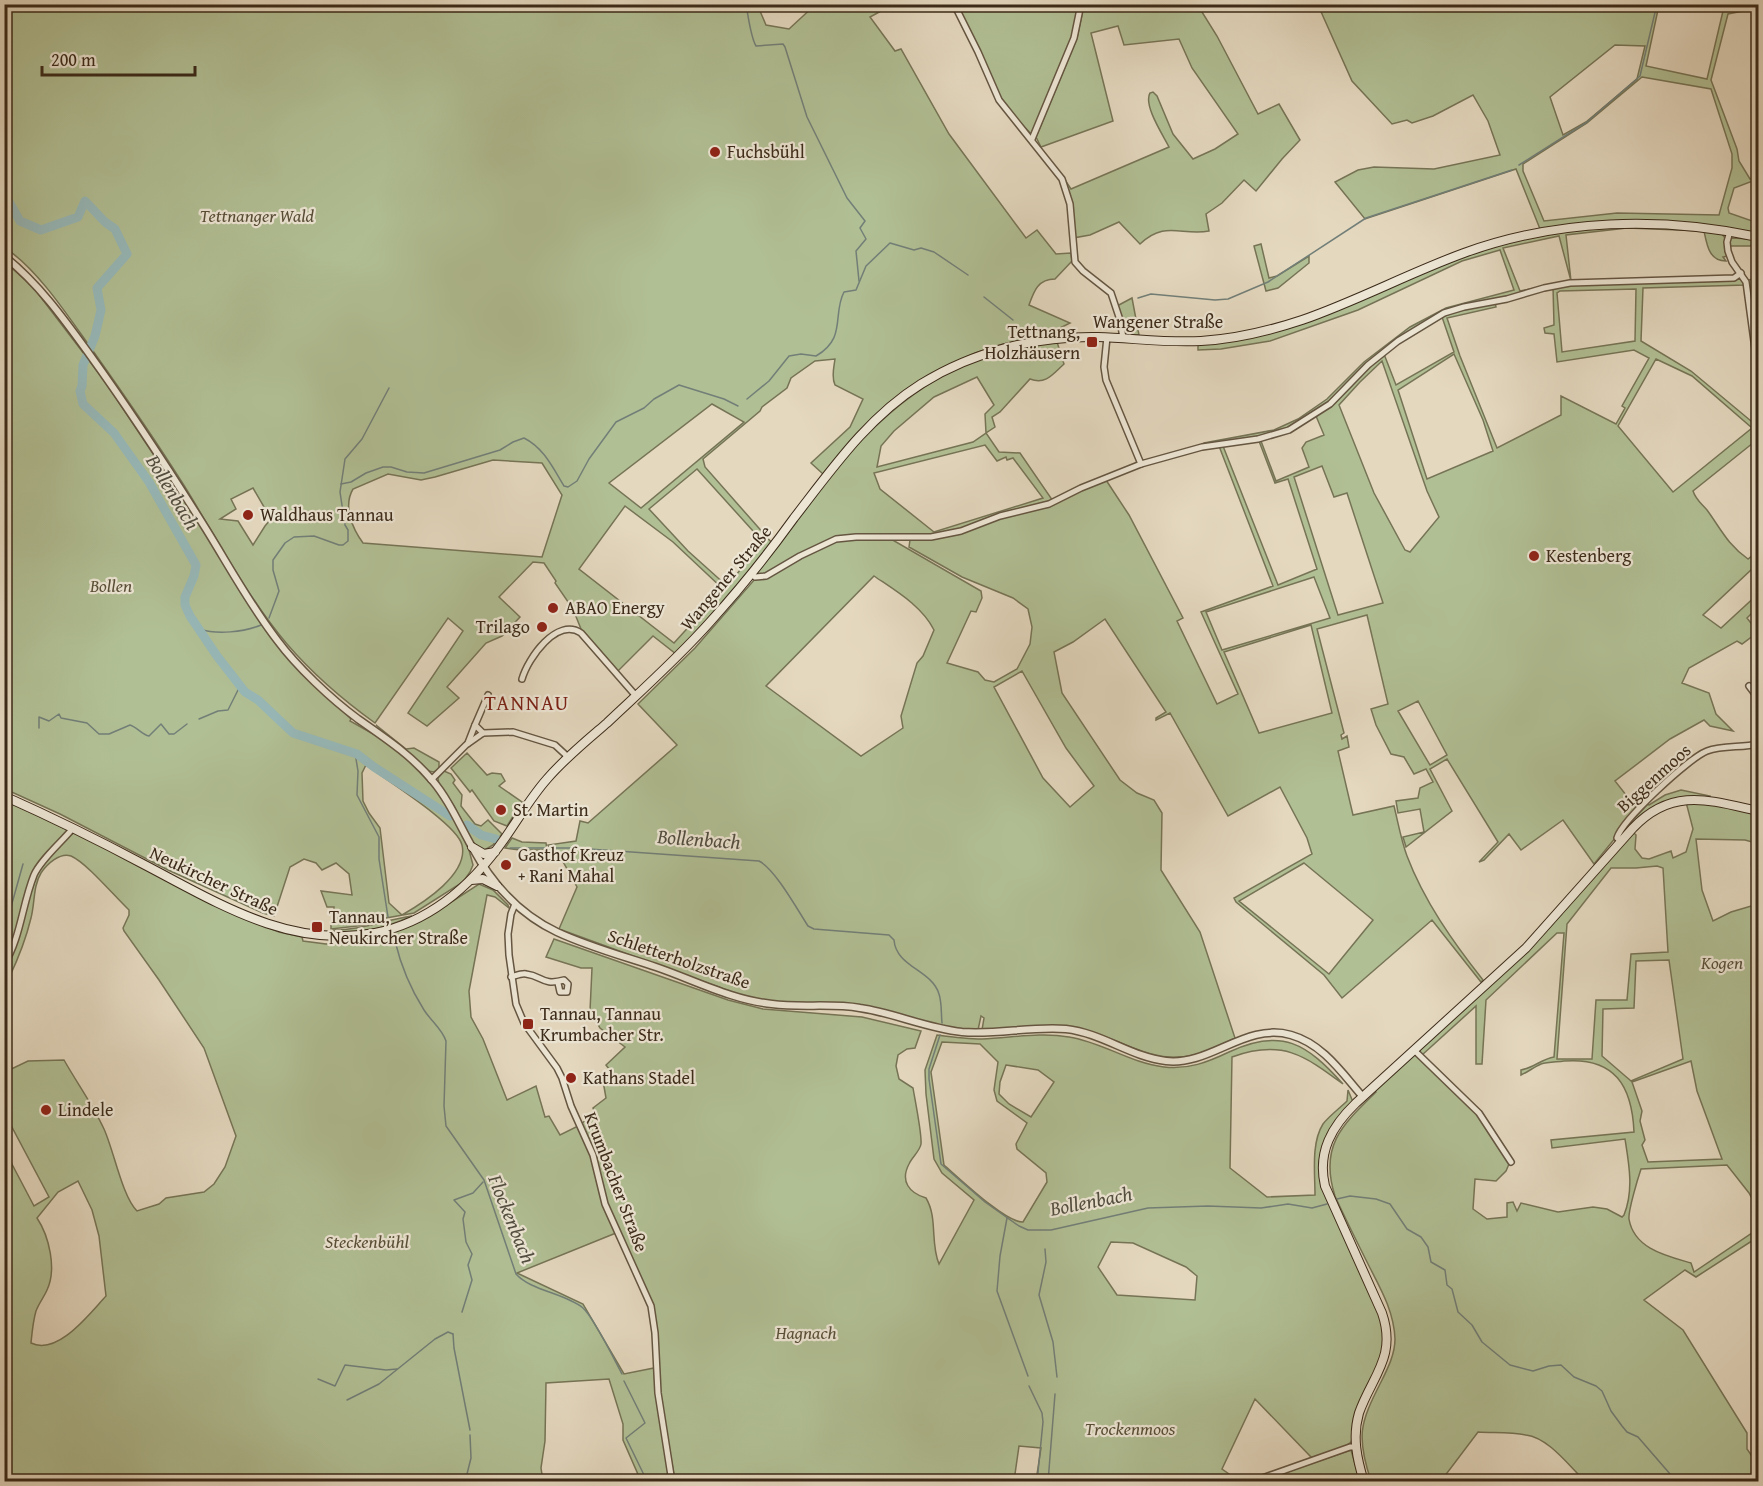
<svg xmlns="http://www.w3.org/2000/svg" width="1763" height="1486" viewBox="0 0 1763 1486" font-family="'Gentium Book Plus',serif">
<style>
.green{fill:#b1bf94;stroke:#767456;stroke-width:1.5;fill-rule:evenodd}
.lines{fill:none;stroke-linecap:round;stroke-linejoin:round}
.stream{stroke:#727f78;stroke-width:1.5}
.river{stroke:#97b8b8;stroke-width:9}
.minor-casing{stroke:#655642;stroke-width:8}
.tertiary-casing{stroke:#655642;stroke-width:9}
.secondary-casing{stroke:#3b2a19;stroke-width:10}
.minor{stroke:#ede6d5;stroke-width:5}
.tertiary{stroke:#ede6d5;stroke-width:6}
.secondary{stroke:#ede6d5;stroke-width:8}
.poi-dot{fill:#8f2418;stroke:#ede6d5;stroke-width:2}
.labels{text-anchor:middle;stroke-width:4.5;stroke-linejoin:round;paint-order:stroke}
.poi-label{font-size:18px;fill:#3b2a19;stroke:#ede6d5;text-anchor:start}
.park-label{font-size:18px;font-style:italic;fill:#584f38;stroke:#ede6d5}
.street-label{font-size:18px;fill:#3b2a19;stroke:#ede6d5}
.water-label{font-size:20px;font-style:italic;fill:#524e41;stroke:#ede6d5}
.quarter-label{font-size:21px;letter-spacing:1.5px;fill:#7a1f14;stroke:#ede6d5}
</style>
<rect width="100%" height="100%" fill="#e4d8bf"/>
<filter id="stains"><feTurbulence type="fractalNoise" baseFrequency=".00333" numOctaves="4"/><feColorMatrix values="0 0 0 0 .2 0 0 0 0 .09 0 0 0 0 .02 0 0 0 .5 -.17"/></filter>
<radialGradient id="worn" r=".72"><stop offset=".6" stop-color="#630" stop-opacity="0"/><stop offset="1" stop-color="#630" stop-opacity=".3"/></radialGradient>
<g class="green">
<path d="M757 4 766 25 789 29 815 5H892L870 17 895 51 901 49 949 134 1026 238 1037 230 1056 254 1071 253 1072 261 1055 279C1038 279 1034 291 1029 305L1070 323 1058 329V335L1003 344 975 353 947 366 859 432 823 474 811 463 850 427 863 399 835 385C831 377 834 367 835 359L815 361 791 378 787 388 762 407 760 411 703 459 705 467 772 543 731 593 676 654 653 636 617 672 581 629 573 609 555 583 556 581 544 563 533 562 499 597 520 617 502 636 486 643 447 687 459 698 427 726 408 713 463 631 448 618 375 723C343 700 312 673 287 644 248 598 217 539 185 487 156 441 125 396 93 351 70 319 38 269 5 248L4 5ZM712 404 744 422 641 508 609 483ZM493 460 542 463 562 495 542 557 363 543C352 528 343 506 353 489L388 474 421 480 435 477ZM697 469 763 542 727 586 688 551 649 509ZM253 488 271 519 265 526 253 545 238 521 220 519 236 509 231 499ZM625 506 673 542 723 589 674 643 579 569Z"/>
<path d="M1197 4 1217 36 1258 114 1279 104 1300 140 1282 159 1256 191 1244 180 1222 203 1206 214 1209 231C1181 236 1165 220 1140 244L1119 222 1090 235 1073 238V206L1065 180 1071 189 1169 147C1163 135 1143 105 1150 93L1153 92 1157 96 1173 134 1193 159 1215 149 1238 134 1192 68 1179 39 1124 45 1118 26 1091 33 1113 121 1041 147 1036 137 1077 38 1084 5Z"/>
<path d="M955 5H1080L1072 38 1032 135 1002 103Z"/>
<path d="M1318 5H1659L1646 66 1707 79 1723 11 1721 5H1758V23L1753 9 1728 14 1711 80 1737 149 1739 161 1750 179 1758 176V179L1734 188 1728 208 1729 213 1758 223V234C1685 219 1614 216 1540 229L1516 169 1365 219 1335 182 1358 170 1374 167 1434 169 1500 155 1488 121 1473 95 1433 116 1412 123 1407 120 1392 124 1352 81ZM1615 45 1645 46 1637 79 1586 122 1563 135 1550 97ZM1642 77 1711 89 1732 154V168L1719 215 1617 213 1544 221 1523 171V164L1587 123Z"/>
<path d="M1636 226C1665 227 1694 228 1722 234L1725 238 1728 256 1723 257 1726 261C1709 261 1707 245 1704 231L1627 228 1566 235 1571 281 1559 236 1503 248 1520 291 1545 286C1499 301 1456 303 1415 328 1398 339 1379 352 1365 367 1342 390 1321 414 1291 428 1265 441 1232 442 1202 446L1204 443 1274 430 1298 419 1327 399 1364 362 1410 327 1446 308 1514 290 1500 250 1462 261 1358 310 1270 341 1221 349 1198 350V344C1240 340 1279 332 1318 317 1373 298 1424 269 1479 251 1530 235 1583 227 1636 226Z"/>
<path d="M1731 238 1753 239 1751 246H1729Z"/>
<path d="M1261 244 1269 278 1277 276 1309 256V263L1278 288 1266 291 1254 246Z"/>
<path d="M4 261 33 287 104 380 195 517 266 630 284 654 351 719 350 721 375 735 399 751 434 787 443 800 459 828 469 850 473 865 470 872 463 882 414 913 386 918 366 925 331 929V924H334V907H327L321 891 352 895 349 874 336 863 322 870 316 863 304 859 290 867 274 916 263 913 168 870 60 814 5 789ZM366 765C386 780 457 824 462 845 469 874 423 903 402 915L389 903 380 828 369 813 363 801 362 773Z"/>
<path d="M1758 278V312L1752 318 1748 280Z"/>
<path d="M1743 279 1745 285 1643 288 1641 341 1691 371 1751 421 1758 418V439L1693 491C1696 500 1701 503 1707 510 1721 529 1727 544 1748 559L1758 551V574L1751 570 1703 615 1721 628 1758 594V607L1747 618 1758 632 1742 644 1737 641 1689 668 1682 683 1709 693 1716 714 1733 731 1710 726 1704 720 1670 739 1615 781 1637 809 1626 819 1616 837 1594 864 1563 820 1521 850 1509 834 1484 860 1479 862 1498 842 1447 759 1430 769 1452 811 1406 847 1403 837 1424 832 1420 809 1398 813 1396 801 1418 798 1420 788 1433 782 1426 769 1414 774 1404 757 1391 754 1376 725 1371 709 1388 704 1367 615 1317 629 1344 733 1341 735 1342 739 1347 736 1349 747 1338 751 1353 815 1394 806C1398 822 1401 840 1407 856 1424 901 1453 942 1483 980L1481 982 1432 920 1342 998 1324 975 1236 902 1234 898 1312 854 1307 838 1280 787 1228 816 1170 713 1156 720V718L1166 712 1105 619 1073 642 1054 652 1062 693 1120 780 1137 793 1154 800 1162 813 1161 870 1200 932 1235 1038C1186 1063 1168 1063 1118 1042 1106 1037 1092 1030 1079 1029 1047 1026 1014 1030 982 1030L984 1018 981 1016 978 1030 952 1028 823 1004 770 1002 743 996 559 929 577 887 562 860 552 857 548 845 576 841 580 821 588 823 677 745 638 704 695 648 755 579 828 544 846 539H891L981 591 982 598 976 612 971 611 947 663 978 672 985 680 994 682 1017 669 1030 644 1032 627 1028 609 1013 598 962 577 909 547 910 540 947 536 994 520 1021 512 1047 507 1080 490 1106 480 1129 515 1183 618 1177 621 1217 704 1238 694 1201 612 1273 586 1219 446H1223L1278 585 1317 569 1288 479 1275 483 1259 441H1261L1276 481 1309 467 1302 448 1306 442 1324 435 1316 416 1384 354 1396 385 1454 352 1442 317 1463 309 1495 302 1496 307 1447 318 1460 356 1497 448 1561 415V396L1616 424 1625 408 1622 406 1649 358 1634 350 1557 362 1554 334 1545 333 1544 328 1554 325 1553 287 1570 285ZM1636 289 1635 341 1562 352 1557 293 1560 291ZM1454 354 1483 420 1493 451 1427 479 1398 390ZM1656 359 1692 376 1752 428 1673 492 1618 426ZM1382 361 1427 491 1439 517 1410 552 1405 550 1374 493 1339 405 1360 382ZM1322 466 1334 497 1347 493 1383 603 1338 615 1294 477ZM874 576C896 591 922 606 934 630L923 656 917 663 901 716 903 728 861 756 766 686ZM1314 577 1330 618 1222 650 1206 612ZM1311 625 1332 713 1259 733 1224 652ZM1022 671 1066 748 1094 786 1070 807 1043 778 994 687ZM1418 701 1447 755 1430 765 1398 711ZM1304 863 1373 920 1329 974 1239 901Z"/>
<path d="M1132 298 1139 335 1121 334 1117 306Z"/>
<path d="M1057 342 1064 364C1053 374 1046 385 1030 379L1000 412 992 417 995 427 986 433 999 452 1020 453 1053 501 962 530 930 536 836 538 769 573 761 576 755 574C817 493 871 406 968 363 996 351 1027 346 1057 342ZM977 377 994 405 985 414 986 433 973 442 877 467 881 446 894 431 934 397ZM985 445 997 461 1006 457 1007 460 1013 458 1043 498 934 532 880 489 874 473Z"/>
<path d="M376 725 406 749 414 748 439 762V769L434 772 428 771Z"/>
<path d="M467 753 487 775 492 773 501 774 505 781 499 786 522 802 507 826 494 821 472 790 470 792 451 768Z"/>
<path d="M444 771 451 774 455 780 453 783 462 795 461 806 475 824 481 826 488 820 502 834 493 845 483 851 474 845 454 806 439 785 438 778Z"/>
<path d="M1681 790 1710 796 1709 799C1667 792 1649 809 1620 838L1623 829 1648 804 1649 805 1665 795Z"/>
<path d="M5 800 66 829 67 831 36 871 18 932 5 963Z"/>
<path d="M1686 802H1702L1758 814V893C1752 873 1748 863 1756 843L1745 840 1696 839 1702 890 1713 921 1731 912 1758 904V1210L1749 1193 1727 1165 1641 1169C1638 1178 1628 1211 1629 1219 1634 1249 1667 1256 1691 1263L1694 1272 1758 1229V1237L1696 1277 1685 1270 1644 1300 1683 1330 1747 1433V1449L1758 1465V1481H1585C1569 1466 1549 1438 1526 1435 1510 1432 1494 1433 1478 1432L1441 1481H1371C1356 1436 1360 1423 1381 1382 1388 1368 1395 1354 1395 1339 1394 1310 1379 1286 1367 1262 1356 1240 1345 1218 1335 1196 1319 1146 1342 1125 1376 1092L1375 1090 1413 1055H1416L1472 1107 1505 1154 1509 1164 1506 1171 1496 1181 1475 1179 1473 1209 1487 1219 1507 1217V1203L1513 1202 1517 1211 1521 1203 1558 1212 1593 1207 1607 1209 1622 1217 1624 1215C1634 1190 1629 1164 1625 1139L1552 1148 1551 1140 1634 1132C1632 1086 1615 1057 1564 1061 1557 1062 1548 1062 1541 1064 1534 1067 1528 1072 1521 1075V1070C1533 1068 1542 1059 1554 1057L1564 933H1557L1486 1000 1482 1064H1476V1006L1422 1055 1418 1051 1480 995 1550 927 1633 832 1636 835 1635 849 1642 858 1649 859 1671 851 1673 858 1686 852 1693 829ZM1657 866 1663 868 1668 952 1631 954 1627 1000H1596L1592 1059H1557L1567 924 1611 868H1636ZM1669 960 1683 1059 1631 1081 1602 1056 1603 1009 1634 1008 1636 961ZM1691 1061 1697 1091 1722 1159 1648 1162 1642 1145 1645 1140 1640 1121 1642 1111 1632 1082Z"/>
<path d="M76 832 243 918 279 932 302 937 303 941 326 944 347 942 398 930 439 910 479 884 493 890 508 905 509 908 495 897 487 895 469 991 471 1017 483 1039 507 1100 536 1086 545 1117 549 1116 560 1135 578 1126 594 1162 616 1233 517 1273 583 1304 624 1374 654 1368 655 1387 671 1481H636L640 1479 623 1440V1424L609 1379 546 1383 545 1441 541 1468 543 1481H5L4 1149 34 1206 49 1197 5 1114V1072L28 1061 64 1060C77 1083 93 1105 104 1129 114 1151 122 1196 137 1211L159 1204 166 1198 204 1192 214 1184 225 1167 236 1136 204 1048 159 980 124 931 123 928 129 915V910C115 897 87 863 71 856 60 852 47 864 41 873 33 886 35 903 31 918 26 939 18 959 9 978L5 975V967L36 874C43 865 66 835 76 832ZM78 1181 92 1210 99 1236 106 1296C90 1313 58 1356 31 1343 32 1333 33 1321 36 1311 39 1303 44 1297 47 1290 57 1269 49 1236 37 1218L58 1192Z"/>
<path d="M512 838 522 842 546 843 547 850H520L505 848Z"/>
<path d="M412 916C385 928 360 935 331 932L333 930C362 930 384 920 412 916Z"/>
<path d="M554 939 728 1000 763 1009 862 1017 921 1031 915 1048 907 1049 898 1055 896 1066 899 1079 913 1088C915 1100 922 1134 921 1144 920 1151 912 1157 909 1164 900 1181 909 1193 926 1198 938 1218 930 1243 939 1264L974 1200 942 1173 934 1159 926 1094 925 1070 937 1035C952 1037 967 1039 982 1039 1011 1038 1040 1032 1069 1037 1102 1042 1130 1063 1164 1067 1188 1070 1208 1062 1229 1052 1282 1027 1307 1044 1343 1084 1304 1055 1282 1039 1232 1057L1230 1168 1267 1197 1315 1195C1315 1173 1311 1143 1323 1124 1329 1116 1340 1108 1347 1101L1348 1090 1353 1102 1336 1120 1327 1134 1320 1170 1377 1308 1383 1328V1353L1351 1442 1346 1446 1313 1459 1255 1399 1222 1469 1239 1481H1036L1041 1448 1019 1446 1014 1481H675L661 1402 655 1316 607 1204 596 1158 581 1124 595 1113 593 1108 606 1098 603 1081 612 1073 606 1065 625 1047 600 1028 590 1011 592 968H581L546 957ZM942 1042 980 1044 998 1062 994 1090 997 1101 1027 1123 1016 1144 1017 1149 1046 1173 1047 1182 1023 1222C1006 1223 959 1178 944 1165L931 1072ZM1006 1065 1038 1070 1054 1082 1031 1117 1009 1104 999 1094 1000 1082ZM1111 1242 1133 1243 1186 1267 1197 1276 1195 1300 1117 1295 1098 1267Z"/>
<path d="M1351 1450 1360 1481 1258 1482Z"/>
</g>
<g class="lines">
<g class="stream">
<path d="M746 4C748 16 751 38 756 46L783 44 785 47 807 117 847 198 865 221 860 228 866 239 856 251 859 281"/>
<path d="M1519 165 1587 122 1640 76 1657 4"/>
<path d="M984 297 1013 320"/>
<path d="M1138 298 1151 294 1215 300 1228 299 1268 282 1366 218 1512 170"/>
<path d="M747 399 769 381 789 356 801 354 816 356C847 338 832 315 844 292L856 290 866 266 890 243 914 250 921 248 934 252 968 275"/>
<path d="M341 484 351 482 366 473 383 467H391L407 472 424 473 500 450 513 442 524 438C544 448 553 468 564 486L568 487 577 481 589 459 616 422 644 408 654 399 679 385 724 399 738 406"/>
<path d="M269 618 279 591 273 570V560L285 543 294 537 314 536 339 545H343L348 541V530L345 525 340 492 345 459 362 439 389 388"/>
<path d="M200 629C217 635 244 632 261 625"/>
<path d="M199 719 218 711 228 710 240 686"/>
<path d="M39 728V717L49 721 59 714 61 718 87 723 99 734H109L130 725C137 727 142 735 149 736L161 724 169 734H174L187 724"/>
<path d="M355 753 358 771 357 795 379 837V859L388 917"/>
<path d="M510 848H575L759 861C775 869 797 909 808 926L814 929 889 935 894 940C896 967 932 970 939 994 942 1003 941 1014 942 1023"/>
<path d="M4 932 23 864"/>
<path d="M395 941C401 966 410 988 424 1010 431 1021 442 1029 446 1041L444 1106 446 1126 484 1180 516 1274C531 1291 565 1293 583 1308 594 1318 614 1359 622 1374"/>
<path d="M940 1035 929 1069V1079L941 1164 985 1202 1019 1226 1028 1230H1051L1148 1208 1208 1206 1261 1208 1288 1204 1312 1208 1327 1204"/>
<path d="M1337 1199 1350 1196 1376 1199 1390 1204 1407 1229 1421 1237 1428 1247 1431 1262 1445 1270 1447 1285 1452 1289 1458 1312 1472 1325 1482 1342 1510 1365 1533 1371 1549 1366 1561 1365 1574 1377 1596 1386 1602 1391 1611 1411 1622 1426 1627 1432 1638 1437 1677 1482"/>
<path d="M1007 1218 1000 1256 997 1291 1028 1376"/>
<path d="M1045 1249 1046 1262 1039 1295 1053 1342 1057 1377"/>
<path d="M462 1312 472 1280 468 1265 472 1254 466 1242 463 1219 465 1212 454 1200 473 1193 483 1182"/>
<path d="M453 1334 454 1348 470 1430"/>
<path d="M318 1379 335 1386 345 1365 386 1370 397 1369"/>
<path d="M624 1381 645 1423 626 1438 645 1477 642 1482"/>
<path d="M1029 1386 1042 1413 1043 1422 1037 1482"/>
<path d="M347 1400 379 1384 435 1339 448 1332 453 1334"/>
<path d="M465 1482 471 1458 470 1435"/>
<path d="M1048 1482 1055 1394"/>
</g>
<g class="river">
<path d="M4 199 8 200 20 221 41 230 78 217 85 201 105 222 115 229 127 254 97 288 101 310 95 336 83 365 82 386 80 391 83 404 114 433 149 482 196 565 194 576 185 597V605L190 616 217 656 245 692 258 700 293 733 357 754 374 767 450 816"/>
<path d="M467 825 481 835 496 839"/>
</g>
<g class="minor-casing">
<g id="minor">
<path d="M954 4 978 52 999 100 1062 179 1070 204 1075 262 1083 271 1111 293 1120 320 1123 338"/>
<path d="M1032 139 1074 38 1081 4"/>
<path d="M1730 231 1727 242 1728 251 1732 262 1746 282 1758 371"/>
<path d="M1107 337 1104 367 1106 380 1141 464 1202 447 1258 439 1289 430 1330 404 1368 365 1398 341 1444 313 1464 307 1507 299 1544 288 1570 283 1734 278 1741 273"/>
<path d="M751 574 755 577 766 576 800 556 836 539 856 537H931L961 531 1000 516 1049 504 1081 488 1141 464"/>
<path d="M522 679C528 658 557 617 581 633L636 696"/>
<path d="M1749 686 1758 698"/>
<path d="M483 733 475 725 488 695"/>
<path d="M468 743 475 725"/>
<path d="M431 780 466 745 483 733 513 732 555 745 568 757"/>
<path d="M1621 841 1617 838C1622 820 1689 758 1707 751 1723 745 1742 748 1758 744"/>
<path d="M515 904 511 914 508 934 509 955 516 1004 524 1023 557 1068 562 1078 571 1106 593 1155 605 1204 651 1306 655 1333 658 1393 672 1482"/>
<path d="M4 965C21 937 22 905 34 875 41 859 62 842 73 828"/>
<path d="M511 977C515 976 522 973 526 974 543 976 542 986 564 980L568 984 567 992H560L558 983"/>
<path d="M1414 1050 1479 1113 1511 1162"/>
<path d="M1251 1482 1350 1447H1355"/>
</g>
</g>
<g class="tertiary-casing">
<path id="tertiary" d="M4 256C39 284 64 319 90 355 131 412 169 470 206 529 229 566 250 605 277 640 297 667 331 699 358 719 385 738 411 755 432 780 449 800 459 824 472 847 492 884 519 914 557 932 589 947 623 956 656 967 694 980 732 1000 772 1004 801 1008 831 1003 860 1008 894 1013 926 1028 962 1032 997 1035 1031 1026 1066 1029 1102 1033 1131 1057 1166 1061 1211 1066 1245 1022 1291 1035 1323 1044 1342 1073 1363 1097"/>
</g>
<g class="secondary-casing">
<g id="secondary">
<path d="M4 796C51 817 98 840 143 864 216 902 289 949 375 933 431 922 473 884 505 838 519 818 531 797 547 779 565 758 586 741 607 723 642 690 678 658 710 622 740 589 768 554 794 518 832 469 868 417 921 384 974 351 1036 336 1098 337 1132 338 1167 343 1201 341 1235 339 1269 331 1302 320 1357 301 1409 273 1464 253 1558 219 1661 216 1758 237"/>
<path d="M472 847 484 854 495 852"/>
<path d="M471 880 483 879 497 886"/>
<path d="M1364 1482C1357 1459 1352 1437 1359 1413 1372 1376 1397 1357 1382 1313L1325 1186C1317 1152 1332 1126 1356 1103L1526 948 1633 828C1672 787 1709 800 1758 811"/>
</g>
</g>
<use href="#minor" class="minor"/>
<use href="#tertiary" class="tertiary"/>
<use href="#secondary" class="secondary"/>
</g>
<g class="poi-dot">
<circle cx="715" cy="152" r="6"/>
<rect x="1086" y="336" width="12" height="12" rx="3"/>
<circle cx="248" cy="515" r="6"/>
<circle cx="1534" cy="556" r="6"/>
<circle cx="553" cy="608" r="6"/>
<circle cx="542" cy="627" r="6"/>
<circle cx="501" cy="810" r="6"/>
<circle cx="506" cy="865" r="6"/>
<rect x="311" y="921" width="12" height="12" rx="3"/>
<rect x="522" y="1018" width="12" height="12" rx="3"/>
<circle cx="571" cy="1078" r="6"/>
<circle cx="46" cy="1110" r="6"/>
</g>
<g class="labels">
<g class="poi-label">
<text x="727" y="158">Fuchsbühl</text>
<text x="1080" y="338" text-anchor="end">Tettnang,<tspan x="1080" dy="21">Holzhäusern</tspan></text>
<text x="260" y="521">Waldhaus Tannau</text>
<text x="1546" y="562">Kestenberg</text>
<text x="565" y="614">ABAO Energy</text>
<text x="530" y="633" text-anchor="end">Trilago</text>
<text x="513" y="816">St. Martin</text>
<text x="518" y="861">Gasthof Kreuz<tspan x="518" dy="21">+ Rani Mahal</tspan></text>
<text x="329" y="923">Tannau,<tspan x="329" dy="21">Neukircher Straße</tspan></text>
<text x="540" y="1020">Tannau, Tannau<tspan x="540" dy="21">Krumbacher Str.</tspan></text>
<text x="583" y="1084">Kathans Stadel</text>
<text x="58" y="1116">Lindele</text>
</g>
<g class="park-label">
<text x="257" y="222">Tettnanger Wald</text>
<text x="111" y="592">Bollen</text>
<text x="1722" y="969">Kogen</text>
<text x="367" y="1248">Steckenbühl</text>
<text x="806" y="1339">Hagnach</text>
<text x="1130" y="1435">Trockenmoos</text>
</g>
<g class="street-label">
<text x="1158" y="328">Wangener Straße</text>
<text transform="translate(726 578) rotate(-50)" y="6">Wangener Straße</text>
<text transform="translate(1654 778) rotate(-42)" y="6">Biggenmoos</text>
<text transform="translate(214 881) rotate(25)" y="6">Neukircher Straße</text>
<text transform="translate(679 959) rotate(19)" y="6">Schletterholzstraße</text>
<text transform="translate(616 1182) rotate(69)" y="6">Krumbacher Straße</text>
</g>
<g class="water-label">
<text transform="translate(173 492) rotate(59)" y="7">Bollenbach</text>
<text transform="translate(699 839) rotate(4)" y="7">Bollenbach</text>
<text transform="translate(1091 1201) rotate(-11)" y="7">Bollenbach</text>
<text transform="translate(512 1219) rotate(68)" y="7">Flockenbach</text>
</g>
<g class="quarter-label">
<text x="527" y="710">TANNAU</text>
</g>
</g>
<rect width="1763" height="1486" fill="none" stroke="#e4d8bf" stroke-width="24"/>
<rect x="6" y="6" width="1751" height="1474" fill="none" stroke="#3b2a19" stroke-width="3"/>
<rect x="12" y="12" width="1739" height="1462" fill="none" stroke="#3b2a19" stroke-width="1.5"/>
<path d="M42 66v9h153v-9" fill="none" stroke="#3b2a19" stroke-width="3"/>
<text x="51" y="66" font-size="18" fill="#3b2a19" stroke="#ede6d5" stroke-width="4.5" paint-order="stroke">200 m</text>
<rect width="100%" height="100%" filter="url(#stains)"/>
<rect width="100%" height="100%" fill="url(#worn)"/>
</svg>
